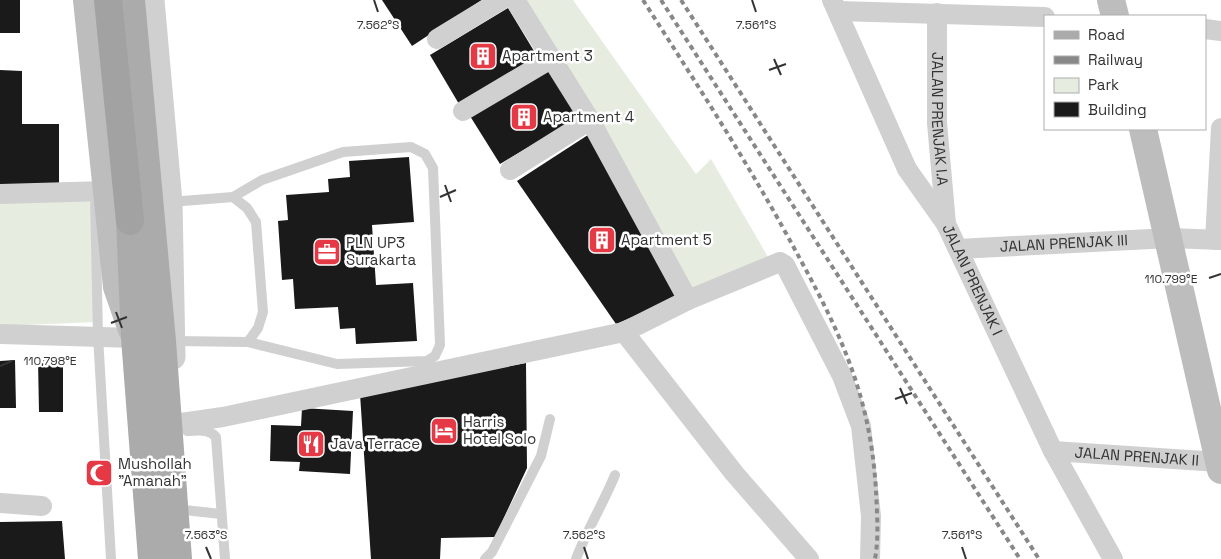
<svg xmlns="http://www.w3.org/2000/svg" width="1221" height="559" viewBox="0 0 1221 559" font-family="'Space Grotesk',sans-serif">
<style>
.green{fill:#e6ecdf}
.building{fill:#1a1a1a}
.lines{fill:none;stroke-linecap:round;stroke-linejoin:round}
.service{stroke:#d0d0d0;stroke-width:10}
.minor{stroke:#d0d0d0;stroke-width:20}
.tertiary{stroke:#d0d0d0;stroke-width:25}
.secondary{stroke:#bdbdbd;stroke-width:28}
.primary{stroke:#ababab;stroke-width:28}
.trunk{stroke:#a2a2a2;stroke-width:28}
.rail{stroke:#888;stroke-width:4;stroke-dasharray:5 4;stroke-linecap:butt}
.ticks{fill:none;stroke:#333;stroke-width:2}
.labels{text-anchor:middle;stroke-width:5;stroke-linejoin:round;paint-order:stroke}
.poi-label{font-size:15px;fill:#333;stroke:#fff;text-anchor:start}
.street-label{font-size:15px;fill:#333;stroke:#fff}
.ticks-label{font-size:12px;text-anchor:middle;fill:#333;stroke:#fff;stroke-width:5;stroke-linejoin:round;paint-order:stroke}
</style>
<rect width="100%" height="100%" fill="#fff"/>
<g class="green">
<path d="M526 0H573L696 174 711 159 768 257 690 289Z"/>
<path d="M0 199H89L95 217 96 322 0 326Z"/>
</g>
<g class="building">
<rect x="0" y="0" width="20" height="33"/>
<path d="M382 0H482L412 46Z"/>
<path d="M508 8 537 56 459 104 430 55Z"/>
<path d="M549 69 578 118 500 164 470 116Z"/>
<path d="M0 70 22 71V124H59V186H0Z"/>
<path d="M591 133 677 298 616 324 517 181Z"/>
<path d="M409 157 414 222 372 225 376 285 413 283 417 341 356 344 355 328 340 329 338 307 295 309 293 279 282 280 278 221 288 220 286 195 329 192 328 179 350 177 349 161Z"/>
<path d="M63 359V412H39L38 360Z"/>
<path d="M15 360 16 408H0V361Z"/>
<path d="M526 363 527 468 495 537 441 538 440 559H371L360 394Z"/>
<path d="M302 408 353 411 350 474 299 471 300 462 270 461 271 425 301 426Z"/>
<path d="M62 521 65 559H0V522Z"/>
</g>
<g class="lines">
<g class="service">
<path d="M95 197 98 336 111 559"/>
<path d="M233 197 247 208 256 222 263 312 258 328 248 342"/>
<path d="M170 202 233 197 262 180 343 152 411 147 425 154 433 168 440 345 435 356 427 361 337 364 248 342 175 341"/>
<path d="M187 431C198 431 208 428 216 437L225 559"/>
<path d="M175 509 221 514"/>
<path d="M485 559 492 552 541 456 550 419"/>
<path d="M576 559C587 530 603 504 615 475"/>
</g>
<g class="minor">
<path d="M515 0 590 120 688 300"/>
<path id="s1" d="M832 0 907 169 946 224 1053 451 1113 559"/>
<path d="M838 11 1045 17"/>
<path id="s2" d="M937 13V123L946 224"/>
<path d="M1205 29 1221 31"/>
<path d="M437 39 501 0"/>
<path d="M463 111 551 59"/>
<path d="M510 170 590 120"/>
<path d="M0 194 106 191"/>
<path d="M1215 240 1221 128"/>
<path id="s3" d="M958 249 1170 238 1221 240"/>
<path d="M624 332 734 473 809 559"/>
<path d="M0 334 135 338"/>
<path d="M167 425 223 417 624 332 688 300 780 262 785 265 842 376 861 426 871 516 870 559"/>
<path id="s4" d="M1053 451 1219 462"/>
<path d="M0 503 42 506"/>
</g>
<path class="tertiary" d="M152 0 170 202 173 357"/>
<g class="secondary">
<path d="M87 0 117 287 132 330"/>
<path d="M1111 0 1115 16"/>
<path d="M1143 129 1221 470"/>
</g>
<g class="primary">
<path d="M131 0 162 341 178 559"/>
<path d="M130 221 135 338 152 559"/>
</g>
<path class="trunk" d="M108 0 130 221"/>
<g class="rail">
<path d="M643 0C691 75 739 149 782 226 832 317 870 384 876 491 877 513 879 537 875 559"/>
<path d="M661 0 1020 559"/>
<path d="M681 0 1039 559"/>
</g>
</g>
<path class="ticks" d="M374 0 378 12M752 0 756 12M774 59 781 75M769 70 786 64M445 185 451 202M440 197 456 190M1209 278 1221 274M116 312 122 328M111 323 127 317M0 366 12 361M900 388 907 404M895 399 912 393M206 547 211 559M584 547 588 559M962 547 966 559"/>
<defs>
<g id="building-square" transform="scale(1.4375)"><rect x="-9" y="-9" width="18" height="18" rx="4" fill="#e63946" stroke="#fff"/><path d="M-4-6H4V6H1V3H-1V6H-4ZM-2.5-4.3h1.7v1.8h-1.7ZM.8-4.3h1.7v1.8H.8ZM-2.5-1h1.7V.8h-1.7ZM.8-1h1.7V.8H.8Z" fill="#fff"/></g>
<g id="office-square" transform="scale(1.4375)"><rect x="-9" y="-9" width="18" height="18" rx="4" fill="#e63946" stroke="#fff"/><path d="M-6-3h4V-5.5h4V-3h4V5H-6ZM-1-4.5V-3h2v-1.5ZM-6 0V1H6V0Z" fill="#fff"/></g>
<g id="hotel-square" transform="scale(1.4375)"><rect x="-9" y="-9" width="18" height="18" rx="4" fill="#e63946" stroke="#fff"/><path d="M-6-4.5h1.5V1H6V5H4.5V3h-9V5H-6ZM-4 0a1.8 1.8 0 1 1 3.6 0ZM.5 0V-2.5h3Q6-2.5 6 0Z" fill="#fff"/></g>
<g id="restaurant-square" transform="scale(1.4375)"><rect x="-9" y="-9" width="18" height="18" rx="4" fill="#e63946" stroke="#fff"/><path d="M-5-6h1v4h1v-4h1v4h1v-4h1v5L-1.5 .5V6h-2V.5L-5-1ZM5-6V6H3V1.5H1.5Q1.5-4 5-6Z" fill="#fff"/></g>
<g id="mosque-square" transform="scale(1.4375)"><rect x="-9" y="-9" width="18" height="18" rx="4" fill="#e63946" stroke="#fff"/><path d="M3.5-4.9A6 6 0 1 0 3.5 4.9A5 5 0 1 1 3.5-4.9Z" fill="#fff"/></g>
</defs>
<g fill-rule="evenodd">
<use href="#building-square" x="483" y="56"/>
<use href="#building-square" x="524" y="117"/>
<use href="#building-square" x="602" y="240"/>
<use href="#office-square" x="327" y="252"/>
<use href="#hotel-square" x="444" y="431"/>
<use href="#restaurant-square" x="311" y="444"/>
<use href="#mosque-square" x="99" y="473"/>
</g>
<g class="labels">
<g class="poi-label">
<text x="502" y="61">Apartment 3</text>
<text x="543" y="122">Apartment 4</text>
<text x="621" y="245">Apartment 5</text>
<text x="346" y="248">PLN UP3<tspan x="346" dy="17">Surakarta</tspan></text>
<text x="463" y="427">Harris<tspan x="463" dy="17">Hotel Solo</tspan></text>
<text x="330" y="449">Java Terrace</text>
<text x="118" y="469">Mushollah<tspan x="118" dy="17">"Amanah"</tspan></text>
</g>
<g class="street-label">
<text dy="5" stroke="none"><textPath href="#s2" startOffset="106">JALAN PRENJAK I.A</textPath></text>
<text dy="5" stroke="none"><textPath href="#s3" startOffset="106">JALAN PRENJAK III</textPath></text>
<text dy="5" stroke="none"><textPath href="#s1" startOffset="314">JALAN PRENJAK I</textPath></text>
<text dy="5" stroke="none"><textPath href="#s4" startOffset="84">JALAN PRENJAK II</textPath></text>
</g>
</g>
<g class="ticks-label">
<text x="378" y="29">7.562°S</text>
<text x="756" y="29">7.561°S</text>
<text x="1171" y="283">110.799°E</text>
<text x="50" y="365">110.798°E</text>
<text x="206" y="539">7.563°S</text>
<text x="584" y="539">7.562°S</text>
<text x="962" y="539">7.561°S</text>
</g>
<rect x="1044" y="15" width="162" height="115" fill="#ffffff" stroke="#adadad"/>
<rect x="1054" y="31" width="25" height="8" fill="#ababab" stroke="#adadad"/>
<text x="1088" y="40" font-size="15" fill="#333333">Road</text>
<rect x="1054" y="56" width="25" height="8" fill="#888888" stroke="#adadad"/>
<text x="1088" y="65" font-size="15" fill="#333333">Railway</text>
<rect x="1054" y="78" width="25" height="15" fill="#e6ecdf" stroke="#adadad"/>
<text x="1088" y="90" font-size="15" fill="#333333">Park</text>
<rect x="1054" y="102" width="25" height="15" fill="#1a1a1a" stroke="#adadad"/>
<text x="1088" y="115" font-size="15" fill="#333333">Building</text>
</svg>
